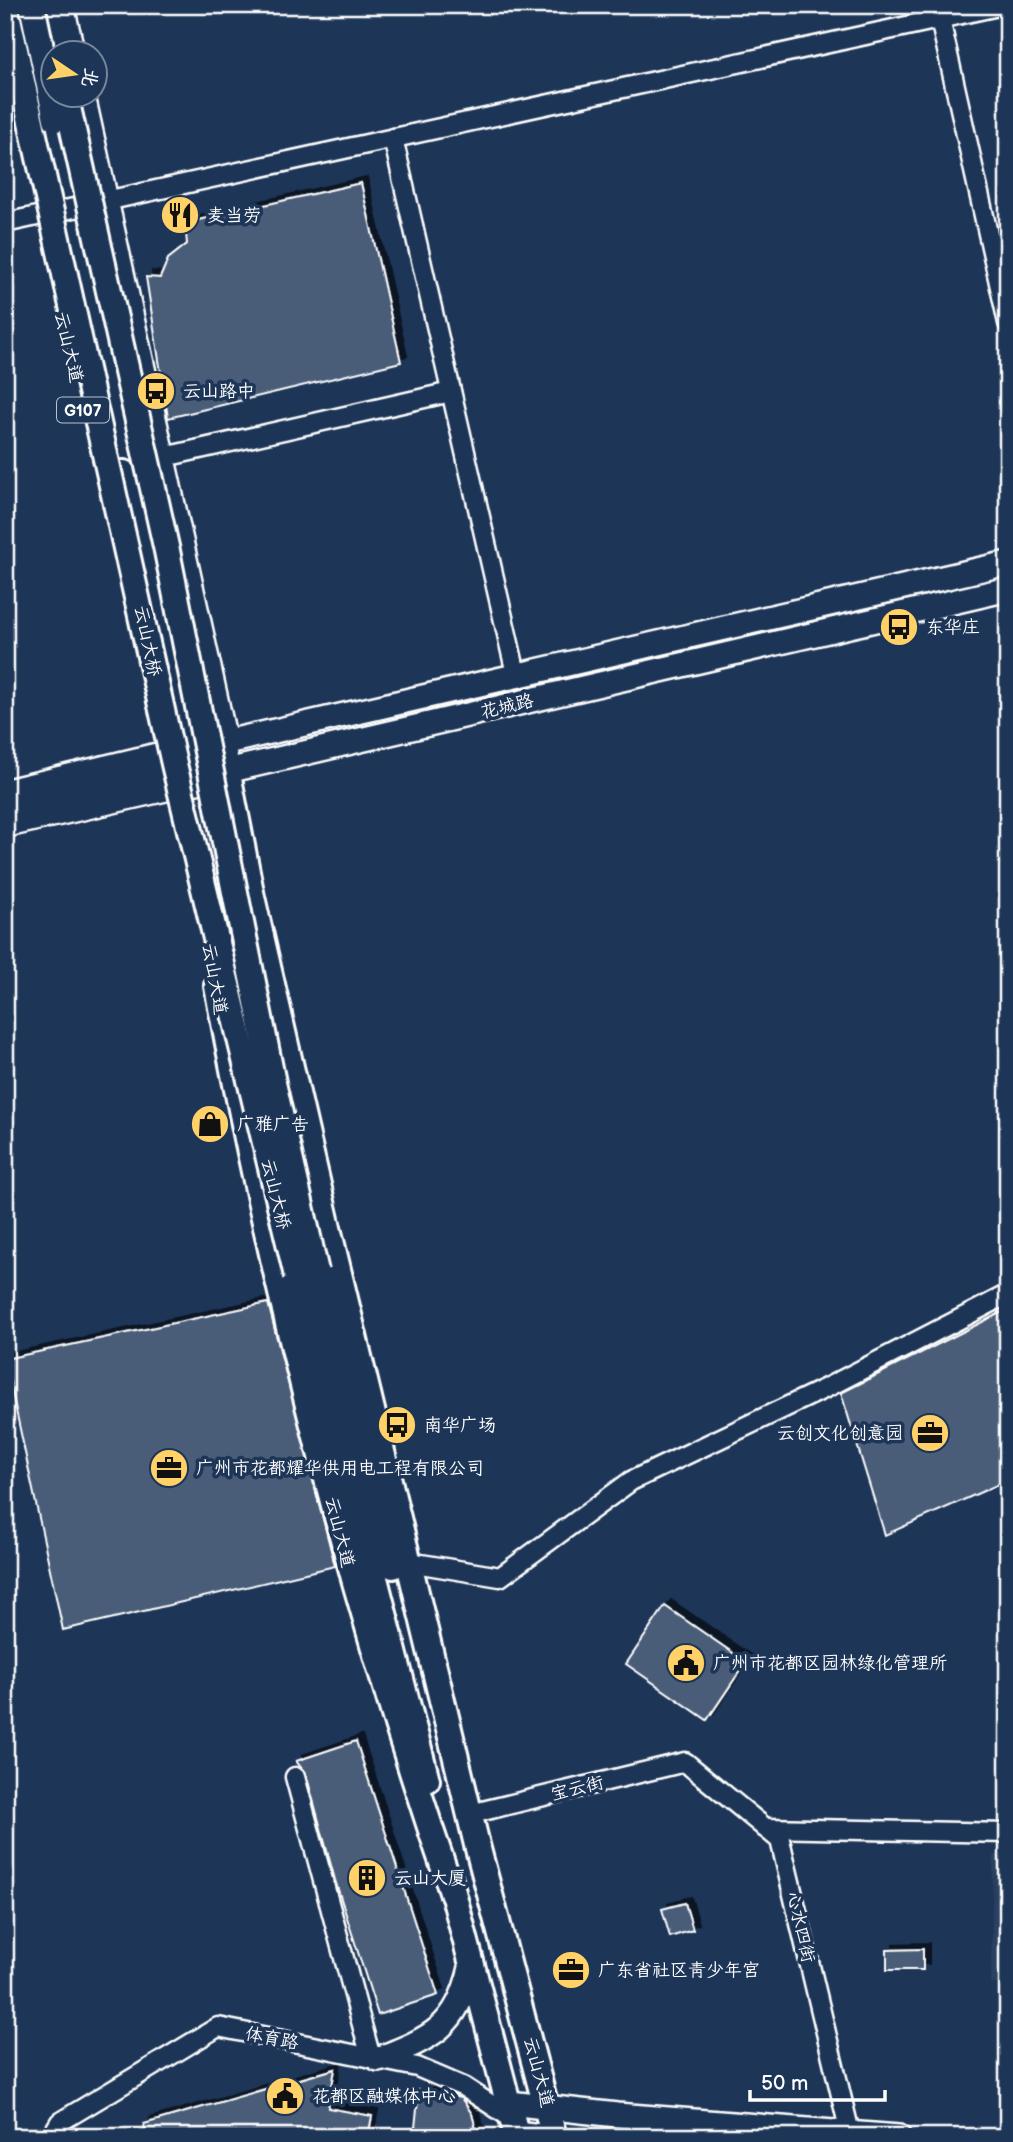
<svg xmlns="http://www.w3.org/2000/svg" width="1013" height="2142" viewBox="0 0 1013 2142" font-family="'Balsamiq Sans','LXGW WenKai TC',sans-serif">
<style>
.built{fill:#2a4161}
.building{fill:#4a5d79;stroke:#fff;stroke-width:2;filter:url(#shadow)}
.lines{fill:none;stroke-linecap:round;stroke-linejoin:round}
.minor-casing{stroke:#fff;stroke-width:23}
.tertiary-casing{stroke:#fff;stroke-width:28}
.secondary-casing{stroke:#fff;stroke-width:30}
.trunk-casing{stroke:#fff;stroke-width:35}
.minor{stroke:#1d3557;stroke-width:18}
.tertiary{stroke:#1d3557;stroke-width:23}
.secondary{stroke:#1d3557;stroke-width:24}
.trunk{stroke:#1d3557;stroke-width:30}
.secondary-bridge-casing{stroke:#fff;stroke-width:30;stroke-linecap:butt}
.secondary-bridge{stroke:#1d3557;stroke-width:24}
.labels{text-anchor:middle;stroke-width:7;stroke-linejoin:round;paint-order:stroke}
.shield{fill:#1d3557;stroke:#bbc2cd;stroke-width:2}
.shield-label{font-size:16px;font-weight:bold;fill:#fff}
.poi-label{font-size:18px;fill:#fff;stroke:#1d3557;text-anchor:start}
.street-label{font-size:18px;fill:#fff;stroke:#1d3557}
</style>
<defs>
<filter id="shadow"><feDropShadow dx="6" dy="-6" stdDeviation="0" flood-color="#0009"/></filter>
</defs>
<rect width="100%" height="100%" fill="#1d3557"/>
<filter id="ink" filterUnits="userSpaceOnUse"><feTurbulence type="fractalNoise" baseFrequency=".0143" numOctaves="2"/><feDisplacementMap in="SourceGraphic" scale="14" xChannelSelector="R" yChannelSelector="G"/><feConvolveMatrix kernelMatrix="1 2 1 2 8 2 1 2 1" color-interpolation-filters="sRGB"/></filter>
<g filter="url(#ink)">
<path class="built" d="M993 1855H1008V1984H991Z"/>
<g class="building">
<path d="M361 183 401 362 168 418 146 277 160 278 168 259 187 244 185 223Z"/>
<path d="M268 1303 335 1566 63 1630 5 1359Z"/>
<path d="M1008 1309V1480L885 1535 841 1393Z"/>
<path d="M665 1606 746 1662 707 1720 626 1664Z"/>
<path d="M356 1741 438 1995 378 2015 335 1880 306 1774 296 1761Z"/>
<path d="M685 1903 693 1930 670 1937 662 1909Z"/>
<path d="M923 1949V1970H887V1950Z"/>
<path d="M335 2069 328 2108 372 2116 368 2137H146L144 2124Z"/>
<path d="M419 2090 461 2098 472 2114 478 2137H414Z"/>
</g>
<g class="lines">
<g class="minor-casing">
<g id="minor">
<path d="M940 19 1008 323"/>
<path d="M393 138 517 678"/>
<path d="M5 223 1003 5"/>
<path d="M160 458 451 392"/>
<path d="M409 1562 500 1577 631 1481 828 1387 1008 1294"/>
<path d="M295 1777 371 2058"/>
<path d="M470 1814 685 1762 780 1840 850 2133"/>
<path d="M765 1828 1008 1833"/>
<path d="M51 2137 60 2122 218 2027 417 2067 464 2087 513 2119"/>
</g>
</g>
<g class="tertiary-casing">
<g id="tertiary">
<path d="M222 743 1008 563"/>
<path d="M210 775 1008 589"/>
<path d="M378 2059C433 2037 456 2028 471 1968"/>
<path d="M509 2103 617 2115 899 2137"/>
<path d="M516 2133 549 2137"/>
</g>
</g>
<g class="secondary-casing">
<g id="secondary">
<path d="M124 473 186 753 182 768"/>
<path d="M222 743 252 897 328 1228 477 1845 554 2137"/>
<path d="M217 986C274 1293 350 1597 452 1892"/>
<path d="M316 1272 393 1566"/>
<path d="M297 1276 427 1780"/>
<path d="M449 1877 517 2137"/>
</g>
</g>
<g class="trunk-casing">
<g id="trunk">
<path d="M58 5 69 52"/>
<path d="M5 795 222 743"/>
<path d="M5 822 207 776 222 743 79 94"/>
</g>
</g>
<use href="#minor" class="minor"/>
<use href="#tertiary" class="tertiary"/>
<use href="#secondary" class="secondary"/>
<use href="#trunk" class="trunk"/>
<g class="secondary-bridge-casing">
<g id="secondary-bridge">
<path d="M5 5 174 764 297 1276"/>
<path d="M32 5 56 119"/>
<path d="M65 94 167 551 273 1083 316 1272"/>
</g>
</g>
<use href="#secondary-bridge" class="secondary-bridge"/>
</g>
</g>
<defs>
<g id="restaurant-disc" transform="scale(2.0125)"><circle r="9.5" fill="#ffd166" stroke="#1d3557"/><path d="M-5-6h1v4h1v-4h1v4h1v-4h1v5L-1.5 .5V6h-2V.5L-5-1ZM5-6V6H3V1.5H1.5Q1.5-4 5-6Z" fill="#111"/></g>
<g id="bus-disc" transform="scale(2.0125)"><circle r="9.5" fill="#ffd166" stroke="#1d3557"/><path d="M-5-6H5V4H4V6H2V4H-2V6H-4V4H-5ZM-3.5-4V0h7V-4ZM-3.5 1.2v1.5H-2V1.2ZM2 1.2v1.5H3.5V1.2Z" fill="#111"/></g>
<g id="shop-disc" transform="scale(2.0125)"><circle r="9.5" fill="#ffd166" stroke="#1d3557"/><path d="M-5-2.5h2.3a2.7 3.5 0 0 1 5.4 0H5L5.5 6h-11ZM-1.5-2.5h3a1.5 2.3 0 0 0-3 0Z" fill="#111"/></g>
<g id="office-disc" transform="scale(2.0125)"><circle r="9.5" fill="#ffd166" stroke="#1d3557"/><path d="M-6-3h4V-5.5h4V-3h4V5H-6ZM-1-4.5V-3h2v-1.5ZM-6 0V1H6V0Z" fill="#111"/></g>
<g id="civic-disc" transform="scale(2.0125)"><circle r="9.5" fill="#ffd166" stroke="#1d3557"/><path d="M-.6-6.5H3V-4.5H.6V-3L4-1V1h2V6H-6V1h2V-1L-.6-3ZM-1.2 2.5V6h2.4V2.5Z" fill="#111"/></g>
<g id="building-disc" transform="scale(2.0125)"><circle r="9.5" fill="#ffd166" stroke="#1d3557"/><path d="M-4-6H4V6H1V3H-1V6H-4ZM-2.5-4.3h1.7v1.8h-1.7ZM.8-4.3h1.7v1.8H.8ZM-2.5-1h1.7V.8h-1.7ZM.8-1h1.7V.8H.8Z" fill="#111"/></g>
</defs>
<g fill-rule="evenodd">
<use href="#restaurant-disc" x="180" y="215"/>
<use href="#bus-disc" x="156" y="391"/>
<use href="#bus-disc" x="899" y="627"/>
<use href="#shop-disc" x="210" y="1124"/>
<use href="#bus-disc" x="397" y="1425"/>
<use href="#office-disc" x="930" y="1433"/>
<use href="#office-disc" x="169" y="1468"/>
<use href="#civic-disc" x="686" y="1663"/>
<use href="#building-disc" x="367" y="1878"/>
<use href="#office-disc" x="571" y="1970"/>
<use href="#civic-disc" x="285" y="2096"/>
</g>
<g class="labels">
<rect class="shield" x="57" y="397.5" width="52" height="25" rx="5"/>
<g class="shield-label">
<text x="83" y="416">G107</text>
</g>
<g class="poi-label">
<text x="207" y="221">麦当劳</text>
<text x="183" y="397">云山路中</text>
<text x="926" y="633">东华庄</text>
<text x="237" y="1130">广雅广告</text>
<text x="424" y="1431">南华广场</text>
<text x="903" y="1439" text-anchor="end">云创文化创意园</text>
<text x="196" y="1474">广州市花都耀华供用电工程有限公司</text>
<text x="713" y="1669">广州市花都区园林绿化管理所</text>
<text x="394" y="1884">云山大厦</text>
<text x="598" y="1976">广东省社区青少年宫</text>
<text x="312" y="2102">花都区融媒体中心</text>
</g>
<g class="street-label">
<text transform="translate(69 347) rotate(77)" y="6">云山大道</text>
<text transform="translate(148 641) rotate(78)" y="6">云山大桥</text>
<text transform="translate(507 706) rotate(-13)" y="6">花城路</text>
<text transform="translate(215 979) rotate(80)" y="6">云山大道</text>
<text transform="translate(276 1194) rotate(76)" y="6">云山大桥</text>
<text transform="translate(340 1532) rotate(76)" y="6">云山大道</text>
<text transform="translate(577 1788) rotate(-14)" y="6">宝云街</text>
<text transform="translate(801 1927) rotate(77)" y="6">心水四街</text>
<text transform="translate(272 2038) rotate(11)" y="6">体育路</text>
<text transform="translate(539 2072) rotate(75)" y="6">云山大道</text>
</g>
</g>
<rect width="1013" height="2142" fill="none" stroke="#1d3557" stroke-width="28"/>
<rect x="14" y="14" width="985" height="2114" fill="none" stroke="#fff" stroke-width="2.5" filter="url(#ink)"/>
<g transform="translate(74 74) rotate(103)"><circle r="33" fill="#1d3557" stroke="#77869a" stroke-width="2"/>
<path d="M0-5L12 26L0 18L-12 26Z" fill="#ffd166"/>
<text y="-10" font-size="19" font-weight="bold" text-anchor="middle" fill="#ffffff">北</text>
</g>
<path d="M750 2090v10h135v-10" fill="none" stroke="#ffffff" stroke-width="3.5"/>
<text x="761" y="2090" font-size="21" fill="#ffffff" stroke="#1d3557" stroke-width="5" paint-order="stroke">50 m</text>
</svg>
